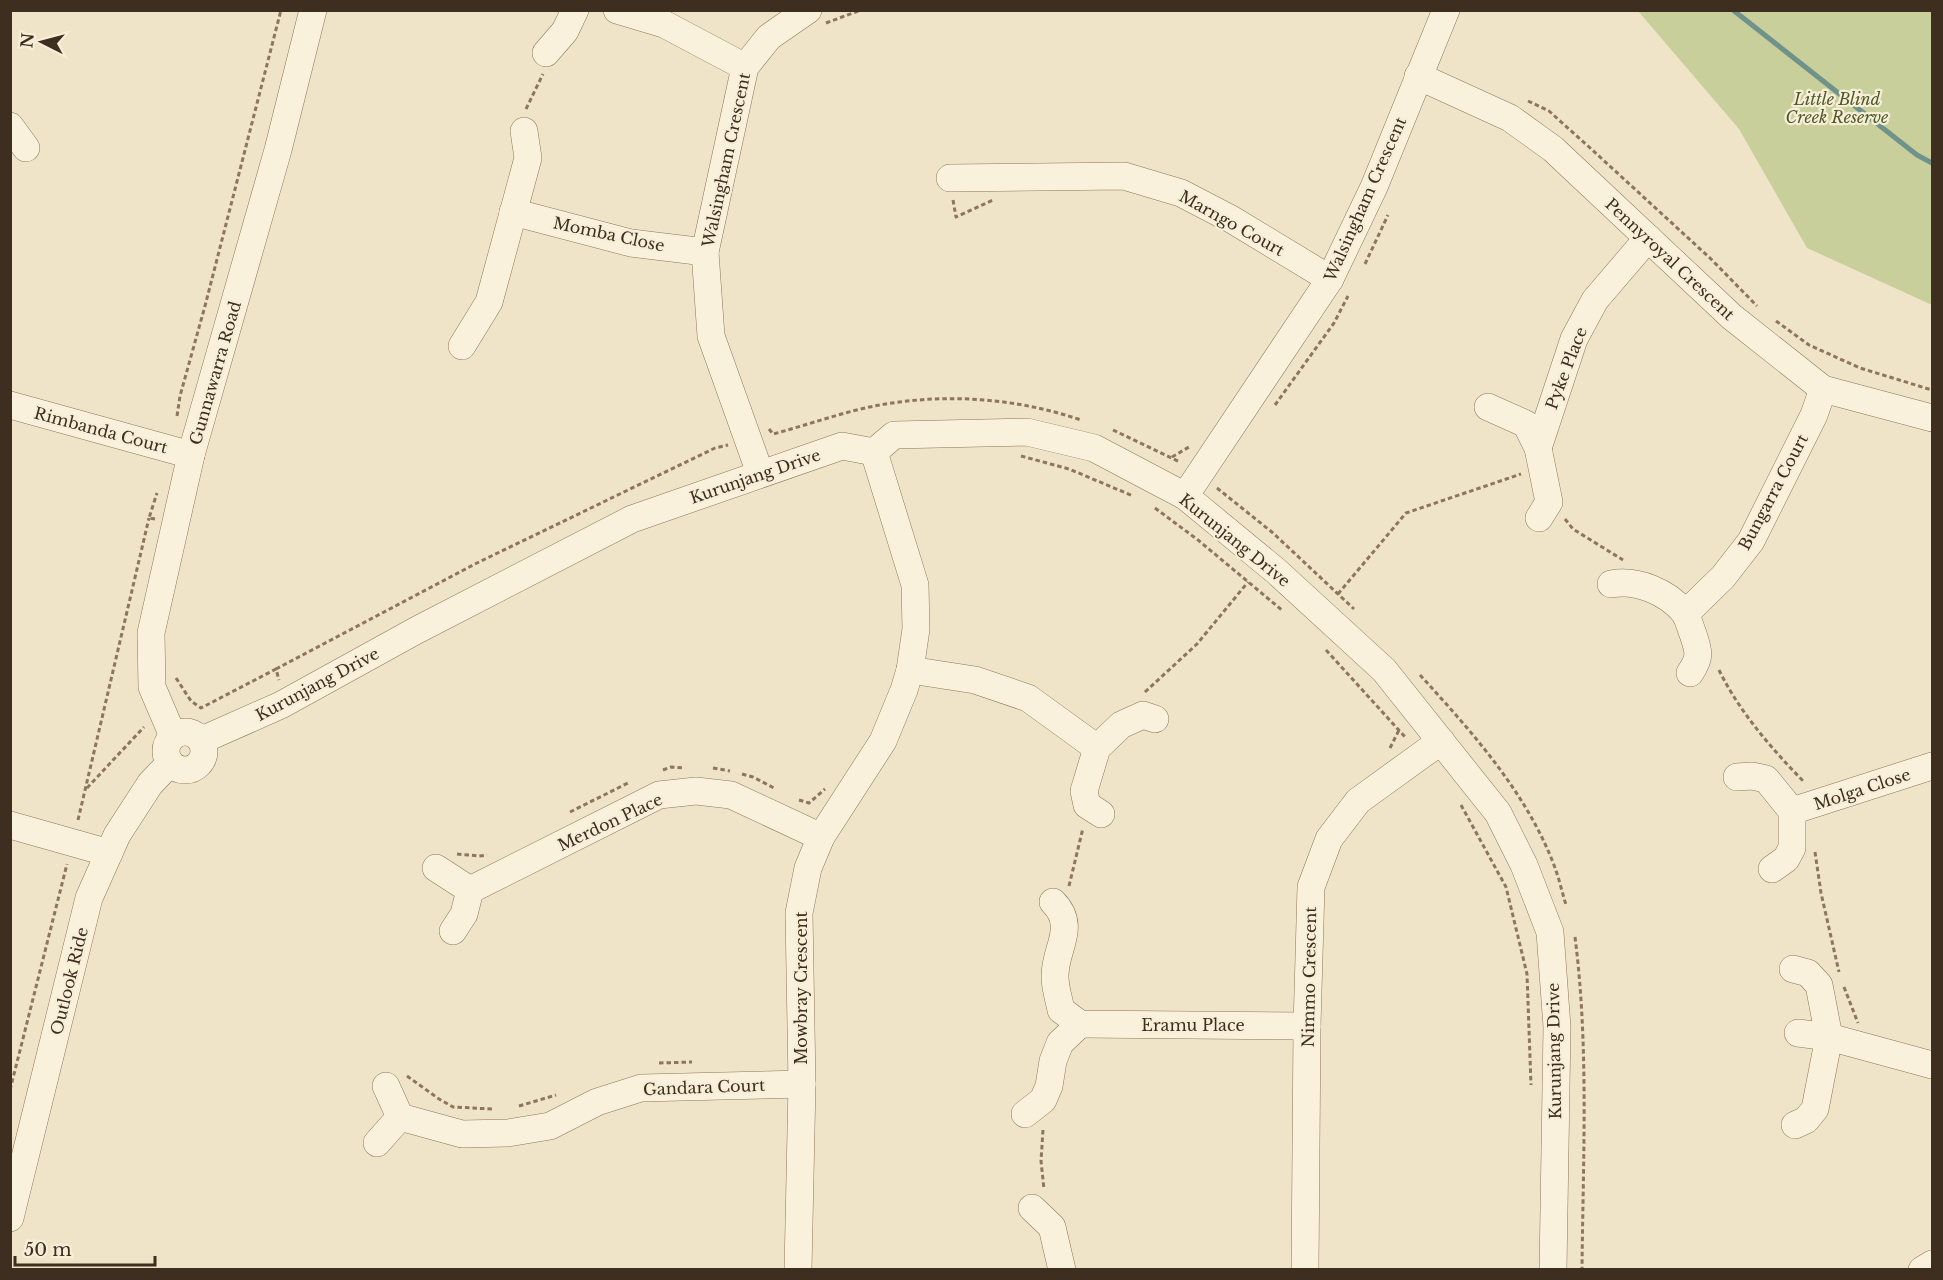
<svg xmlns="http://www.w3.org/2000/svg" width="1943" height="1280" viewBox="0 0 1943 1280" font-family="'Libre Baskerville',serif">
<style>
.green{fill:#c9cf9b}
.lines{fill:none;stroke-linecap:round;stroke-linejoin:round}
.stream{stroke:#6f938a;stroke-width:5}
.minor-casing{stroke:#8d765c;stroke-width:28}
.path{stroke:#8d765c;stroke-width:3;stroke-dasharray:4.5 3;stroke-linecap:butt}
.minor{stroke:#faf1dc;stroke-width:27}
.labels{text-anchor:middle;stroke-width:4.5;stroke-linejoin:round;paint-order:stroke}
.park-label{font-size:16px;font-style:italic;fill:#4d5a26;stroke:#f7eed8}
.street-label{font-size:16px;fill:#3d2e20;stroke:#f7eed8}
</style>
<rect width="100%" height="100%" fill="#f0e4c8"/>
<path class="green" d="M1638 11H1932V305L1807 248 1739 129Z"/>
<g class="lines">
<path class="stream" d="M1733 10 1917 155 1932 163"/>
<g class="minor-casing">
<g id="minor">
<path d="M617 10 664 24 745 67"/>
<path d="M546 53 565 31 575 10"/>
<path d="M1418 76 1510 118 1553 149 1732 317 1823 389 1932 418"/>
<path d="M10 126 26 148"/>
<path d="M950 178 1124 176 1181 193 1231 219 1330 279"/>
<path d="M513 212 631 243 705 252"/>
<path d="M462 346 489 302 528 158 524 131"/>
<path d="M10 405 191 455"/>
<path d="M1488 407 1526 424 1538 448 1549 502 1539 518"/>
<path d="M1538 448 1574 339 1595 300 1648 238"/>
<path d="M760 473 711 336 705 252 745 67 769 37 808 10"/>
<path d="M1185 496 1330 279 1374 187 1446 10"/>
<path d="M1611 584C1637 579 1667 592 1684 612 1688 617 1690 627 1693 634 1699 652 1701 657 1690 673"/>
<path d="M1685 614 1723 577 1751 541 1814 415 1823 389"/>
<path d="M910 670 975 680 1028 698 1097 748"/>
<circle cx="185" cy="751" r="19"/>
<path d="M173 736 152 687 151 633 191 455 278 150 313 10"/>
<path d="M202 740 281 705 417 630 632 519 842 446 874 452 894 435 1027 432 1094 448 1185 496 1276 571 1384 670 1498 813 1524 865 1550 932 1557 1027 1553 1270"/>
<path d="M1737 777 1752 776 1766 779 1792 811V848L1786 859 1772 869"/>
<path d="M1792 811 1932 766"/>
<path d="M1101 814 1087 805 1084 791 1097 748 1121 725 1143 715 1155 719"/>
<path d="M10 825 109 853"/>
<path d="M436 868 470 890 464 914 453 931"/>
<path d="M470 890 659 795 696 791 731 795 821 837"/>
<path d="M1053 902C1078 927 1054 949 1055 977 1055 988 1059 999 1061 1010L1080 1024 1307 1026"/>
<path d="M1793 969 1808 973 1819 985 1829 1037 1815 1109 1806 1120 1795 1125"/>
<path d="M1798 1033 1829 1037 1932 1065"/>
<path d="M1025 1114 1043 1100 1049 1086 1053 1061 1060 1043 1080 1024"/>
<path d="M400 1117 462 1134 508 1133 550 1126 597 1102 641 1088 802 1084"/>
<path d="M377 1143 400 1117 386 1086"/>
<path d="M1032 1208 1052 1227 1062 1270"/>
<path d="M10 1218 89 898 117 835 150 784 170 763"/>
<path d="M798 1270 802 1084 799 913 808 868 821 837 883 741 904 690 910 670 916 629 915 585 874 452"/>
<path d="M1305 1270 1307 1026 1311 887 1329 839 1358 801 1441 741"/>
<path d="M1922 1270 1932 1264"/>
</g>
</g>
<g class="path">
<path d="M826 23 861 10"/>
<path d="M1528 101 1549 111 1588 146 1711 259 1757 306"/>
<path d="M526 109 543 74"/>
<path d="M953 200 956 217 993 200"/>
<path d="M1365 264 1388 215"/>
<path d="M1776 321 1809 345 1860 368 1932 390"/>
<path d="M1275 405 1334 323 1348 296"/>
<path d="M177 416 180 396 205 306 281 10"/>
<path d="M769 429 773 434C808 425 845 411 880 405 947 393 1016 398 1081 420"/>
<path d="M1113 430 1180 462"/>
<path d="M1021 456 1069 469 1133 496"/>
<path d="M1172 457 1189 447"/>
<path d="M1217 488 1273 533 1354 609"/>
<path d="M1155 508 1198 540 1283 611"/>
<path d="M155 519 149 518 157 493"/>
<path d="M1565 519 1573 529 1623 560"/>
<path d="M1338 594 1406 513 1521 474"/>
<path d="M1326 650 1406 738"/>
<path d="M276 669 477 563 715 448 728 445"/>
<path d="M1719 670C1740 713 1772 749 1805 783"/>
<path d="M1420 675C1472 732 1526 792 1554 865 1559 878 1562 892 1566 905"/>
<path d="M176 678 191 701 201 708 276 669 279 680"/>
<path d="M1145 692 1197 644 1248 582"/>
<path d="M1390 748 1399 730"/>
<path d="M713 768 730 771"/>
<path d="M663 770 671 767 685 768"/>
<path d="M742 774 753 777 774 788"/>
<path d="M87 788 144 727"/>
<path d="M799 800 809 803 825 789"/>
<path d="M1461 805 1506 887 1527 974 1531 1085"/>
<path d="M570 812 628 783"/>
<path d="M78 820 149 518"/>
<path d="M1815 852 1821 893 1839 972"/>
<path d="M457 854 479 856 487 855"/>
<path d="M1069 886 1083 828"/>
<path d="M1575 937C1589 1047 1583 1159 1582 1270"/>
<path d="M1844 987 1858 1023"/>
<path d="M659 1063 692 1062"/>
<path d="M407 1076 439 1099 453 1107 492 1109"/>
<path d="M10 1090 67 864"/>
<path d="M519 1106 556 1095"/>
<path d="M1043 1130 1041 1161 1044 1189"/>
</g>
<use href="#minor" class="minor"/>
</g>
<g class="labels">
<g class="park-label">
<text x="1837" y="105">Little Blind<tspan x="1837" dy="18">Creek Reserve</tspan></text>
</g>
<g class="street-label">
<text transform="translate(726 160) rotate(-78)" y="6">Walsingham Crescent</text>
<text transform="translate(1365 199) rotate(-66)" y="6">Walsingham Crescent</text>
<text transform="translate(1232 223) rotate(29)" y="6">Marngo Court</text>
<text transform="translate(609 234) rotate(12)" y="6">Momba Close</text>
<text transform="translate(1670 259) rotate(43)" y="6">Pennyroyal Crescent</text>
<text transform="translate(1566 368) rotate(-69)" y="6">Pyke Place</text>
<text transform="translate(215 373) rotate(-74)" y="6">Gunnawarra Road</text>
<text transform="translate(101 430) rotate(15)" y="6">Rimbanda Court</text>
<text transform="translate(755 476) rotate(-19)" y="6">Kurunjang Drive</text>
<text transform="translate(1773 492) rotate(-62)" y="6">Bungarra Court</text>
<text transform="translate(1235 540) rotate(39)" y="6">Kurunjang Drive</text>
<text transform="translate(317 684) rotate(-28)" y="6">Kurunjang Drive</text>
<text transform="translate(1862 789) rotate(-18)" y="6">Molga Close</text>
<text transform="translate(610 822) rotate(-25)" y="6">Merdon Place</text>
<text transform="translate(1309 977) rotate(-89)" y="6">Nimmo Crescent</text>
<text transform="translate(69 981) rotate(-76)" y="6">Outlook Ride</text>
<text transform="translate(801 988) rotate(-90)" y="6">Mowbray Crescent</text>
<text x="1193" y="1031">Eramu Place</text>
<text transform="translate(1554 1051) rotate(-91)" y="6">Kurunjang Drive</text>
<text transform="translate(704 1087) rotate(-2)" y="6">Gandara Court</text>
</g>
</g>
<rect width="1943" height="1280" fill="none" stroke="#3d2e20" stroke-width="24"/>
<g transform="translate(42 42) rotate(276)" stroke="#f7eed8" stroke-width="4.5" paint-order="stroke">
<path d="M0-4.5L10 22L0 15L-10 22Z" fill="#3d2e20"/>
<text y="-9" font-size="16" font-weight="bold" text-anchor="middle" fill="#3d2e20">N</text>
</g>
<path d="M15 1256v9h140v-9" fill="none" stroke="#3d2e20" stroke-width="3"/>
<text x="24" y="1256" font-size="18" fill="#3d2e20" stroke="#f7eed8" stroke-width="4.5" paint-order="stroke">50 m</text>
</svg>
